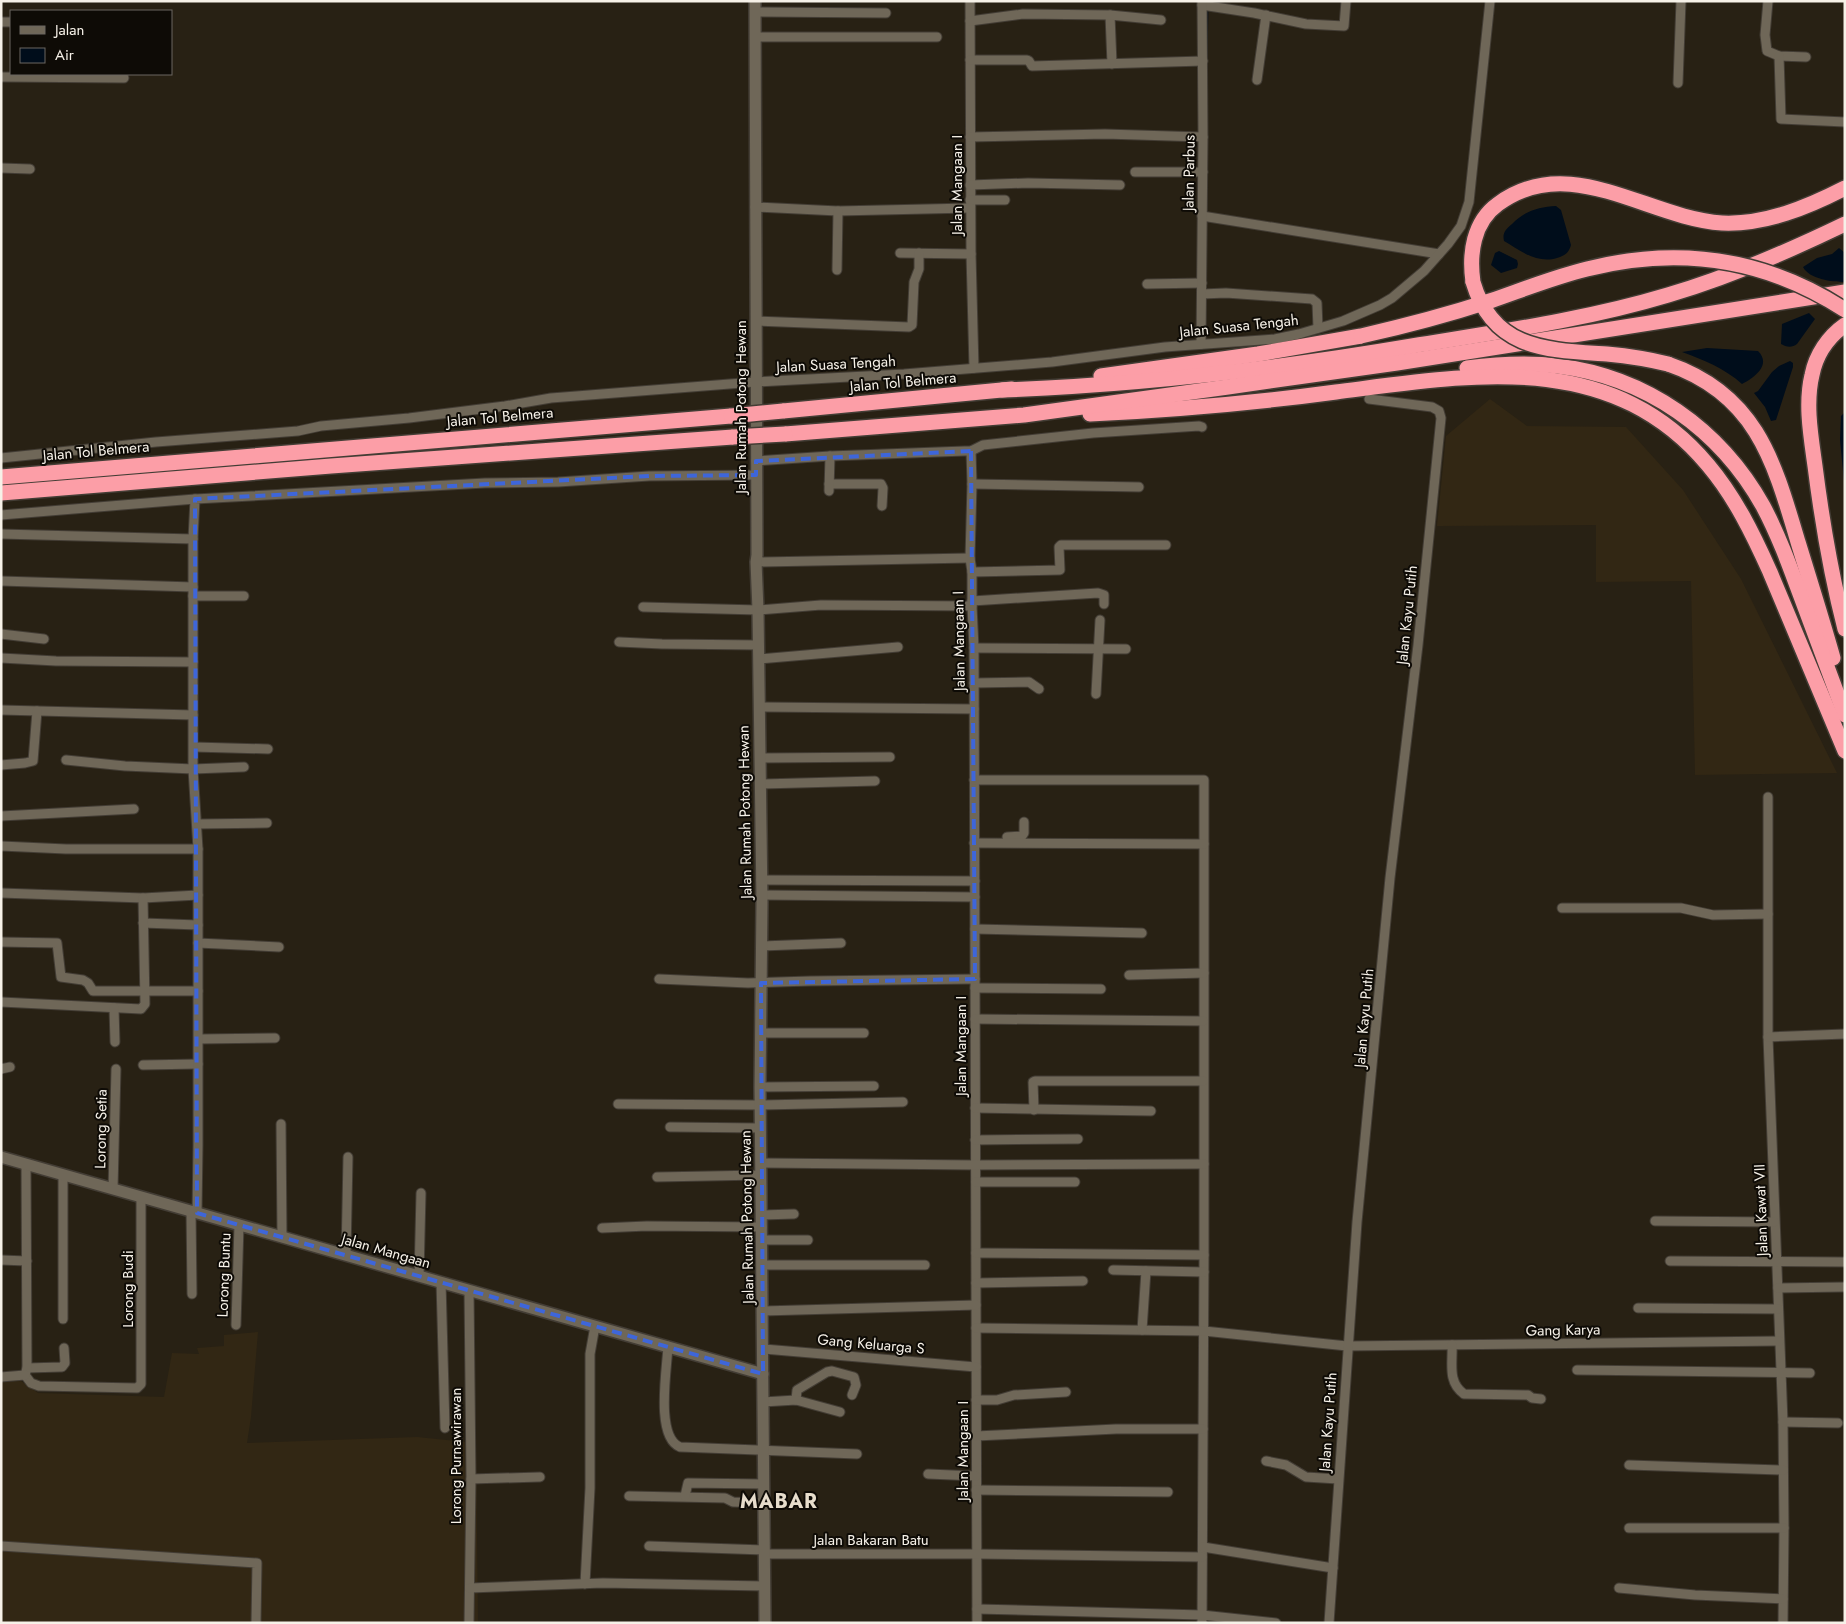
<svg xmlns="http://www.w3.org/2000/svg" width="1846" height="1624" viewBox="0 0 1846 1624" font-family="Jost,sans-serif">
<style>
.built{fill:#322714}
.water{fill:#000d1b}
.lines{fill:none;stroke-linecap:round;stroke-linejoin:round}
.stream{stroke:#000d1b;stroke-width:3}
.minor-casing{stroke:#433d35;stroke-width:11}
.tertiary-casing{stroke:#433d35;stroke-width:14}
.motorway-casing{stroke:#433d35;stroke-width:18}
.minor{stroke:#6f6758;stroke-width:9}
.tertiary{stroke:#6f6758;stroke-width:11}
.motorway{stroke:#fc9ea7;stroke-width:15}
.motorway-bridge-casing{stroke:#433d35;stroke-width:18;stroke-linecap:butt}
.motorway-bridge{stroke:#fc9ea7;stroke-width:15}
.marked{fill:none;stroke:#3e66da;stroke-width:4;stroke-dasharray:10 6;stroke-linejoin:round}
.labels{text-anchor:middle;stroke-width:4;stroke-linejoin:round;paint-order:stroke}
.street-label{font-size:15px;fill:#f6f1e8;stroke:#0e0b06}
.district-label{font-size:20px;font-weight:bold;letter-spacing:1px;fill:#e7ddcc;stroke:#0e0b06}
</style>
<rect width="100%" height="100%" fill="#282114"/>
<g class="built">
<path d="M1490 399 1527 426 1626 427 1683 490 1741 579 1837 773 1695 775 1691 581 1596 582V525L1437 526 1446 436Z"/>
<path d="M258 1332 251 1417 247 1443 417 1437 476 1443 478 1623H1V1382L21 1381 38 1393 164 1397 172 1353 199 1354 197 1348 224 1346V1335Z"/>
</g>
<g class="water">
<path d="M1556 206 1561 210 1571 245C1569 253 1564 256 1557 258 1537 264 1521 251 1504 241 1502 233 1506 229 1512 224 1524 211 1539 207 1556 206Z"/>
<path d="M1839 248 1845 253V282C1832 282 1809 279 1803 267L1817 258 1832 254Z"/>
<path d="M1499 251 1517 260 1518 264 1517 268 1501 273 1491 265 1495 253Z"/>
<path d="M1809 313 1815 319 1797 344C1792 348 1786 347 1781 344L1782 324Z"/>
<path d="M1707 348 1758 351C1772 365 1754 378 1742 384 1724 368 1704 360 1682 352Z"/>
<path d="M1790 361 1793 363V367L1776 420 1771 421 1765 407 1754 393 1758 391 1772 372 1779 366Z"/>
<path d="M1845 412V492L1840 440 1841 416Z"/>
</g>
<g class="lines">
<path class="stream" d="M1206 63 1207 1"/>
<g class="minor-casing">
<g id="minor">
<path d="M970 1 971 254 974 368"/>
<path d="M1768 1 1765 35 1767 51 1779 56 1806 57"/>
<path d="M1202 5 1254 13 1306 24 1344 26 1346 1"/>
<path d="M755 12 886 13"/>
<path d="M1110 15 1112 64"/>
<path d="M970 21 1023 14 1110 15 1161 20"/>
<path d="M1 22H11"/>
<path d="M756 37H937"/>
<path d="M1779 56 1781 119 1845 122"/>
<path d="M970 60H1027L1029 61 1032 66 1203 61"/>
<path d="M1 77 124 78"/>
<path d="M1257 80 1266 15"/>
<path d="M1678 83 1681 1"/>
<path d="M970 137 1105 134 1203 137"/>
<path d="M1 168 30 169"/>
<path d="M1135 172H1203"/>
<path d="M970 185 1028 183 1120 185"/>
<path d="M970 200H1005"/>
<path d="M755 207 838 211 970 208"/>
<path d="M1202 216 1439 254"/>
<path d="M900 253 971 254"/>
<path d="M837 270 838 211"/>
<path d="M1147 284 1202 283"/>
<path d="M1202 294 1226 293 1312 299 1317 303 1318 328"/>
<path d="M756 321 909 327 912 325 914 282 919 269V253"/>
<path d="M1201 344 1203 137 1202 1"/>
<path d="M971 451 972 484 970 558 972 572V606L974 648 977 1623"/>
<path d="M1 458 156 442 298 431 321 426 409 418 505 406 551 398 755 382 904 374 1052 362 1165 347 1275 339 1299 334 1343 321 1380 305 1392 298 1424 271 1448 244 1461 226 1469 202 1490 1"/>
<path d="M756 461 830 456 965 451H971L983 445 1093 433 1199 426 1202 427"/>
<path d="M829 484H881L883 488 882 506"/>
<path d="M972 484 1139 487"/>
<path d="M829 491 830 456"/>
<path d="M1 515 195 499"/>
<path d="M1 534 193 539"/>
<path d="M756 562 970 558"/>
<path d="M972 572 1060 570 1059 547 1061 545H1166"/>
<path d="M1 581 193 587"/>
<path d="M193 596H244"/>
<path d="M972 601 1098 593 1104 595V604"/>
<path d="M643 607 758 610 821 605 972 606"/>
<path d="M1 634 44 639"/>
<path d="M619 642 662 644 759 645"/>
<path d="M974 648 1126 649"/>
<path d="M1 658 56 661 193 662"/>
<path d="M759 659 898 647"/>
<path d="M974 683 1029 682 1039 689"/>
<path d="M1096 694 1100 620"/>
<path d="M759 707 974 709"/>
<path d="M1 710 193 715"/>
<path d="M194 747 268 749"/>
<path d="M760 758 890 757"/>
<path d="M66 760 125 766 193 769 244 767"/>
<path d="M1 765 25 763 33 761 37 711"/>
<path d="M974 780H1204V1255L1202 1623"/>
<path d="M760 784 875 781"/>
<path d="M1768 797V1037L1783 1422 1784 1528 1783 1623"/>
<path d="M1 816 134 809"/>
<path d="M197 824 267 823"/>
<path d="M1007 837 1022 836 1024 833V822"/>
<path d="M974 843 1204 844"/>
<path d="M1 846 66 849H198"/>
<path d="M761 880 975 881"/>
<path d="M1 893 143 898 198 895"/>
<path d="M761 895 975 897"/>
<path d="M1562 908H1681L1713 915 1768 914"/>
<path d="M143 923 198 925"/>
<path d="M975 929 1142 933"/>
<path d="M1 942 57 943 61 977 83 980 88 983 93 991H198"/>
<path d="M198 943 279 947"/>
<path d="M761 946 841 943"/>
<path d="M1129 975 1204 973"/>
<path d="M659 979 748 983 810 981 975 979"/>
<path d="M975 988 1101 989"/>
<path d="M1 1002 141 1009 145 1004 143 898"/>
<path d="M114 1008 115 1042"/>
<path d="M975 1019 1203 1021"/>
<path d="M761 1033H864"/>
<path d="M1768 1037 1845 1034"/>
<path d="M199 1039 275 1038"/>
<path d="M143 1065 198 1064"/>
<path d="M1 1069 10 1067"/>
<path d="M760 1087 874 1086"/>
<path d="M618 1104 760 1105 903 1102"/>
<path d="M975 1108 1151 1111"/>
<path d="M1034 1110 1033 1082 1035 1081H1203"/>
<path d="M281 1124 282 1237"/>
<path d="M670 1127 760 1128"/>
<path d="M975 1140 1078 1139"/>
<path d="M761 1163 975 1165 1204 1164"/>
<path d="M63 1175V1319"/>
<path d="M657 1177 761 1175"/>
<path d="M976 1182H1075"/>
<path d="M113 1189 116 1069"/>
<path d="M191 1211 192 1294"/>
<path d="M197 1213 198 1145V849L193 769V539L195 499 485 483 558 482 649 476 756 475"/>
<path d="M762 1215 794 1214"/>
<path d="M1655 1221 1774 1222"/>
<path d="M602 1228 647 1226 762 1227"/>
<path d="M762 1240H808"/>
<path d="M976 1253 1204 1255"/>
<path d="M346 1255 348 1157"/>
<path d="M1 1260 27 1261"/>
<path d="M1670 1261 1845 1262"/>
<path d="M762 1265H925"/>
<path d="M1113 1270 1204 1272"/>
<path d="M419 1276 421 1193"/>
<path d="M441 1282 445 1428"/>
<path d="M976 1283 1083 1281"/>
<path d="M1778 1288 1845 1287"/>
<path d="M469 1290 471 1479 469 1623"/>
<path d="M1638 1308 1778 1309"/>
<path d="M763 1311 976 1305"/>
<path d="M236 1325 239 1225"/>
<path d="M976 1328 1204 1331 1347 1346 1779 1341"/>
<path d="M1142 1330 1146 1271"/>
<path d="M1452 1345C1453 1363 1447 1382 1464 1394L1528 1395 1532 1398 1541 1399"/>
<path d="M668 1346C667 1369 655 1437 680 1447L857 1454"/>
<path d="M764 1349 976 1367"/>
<path d="M27 1368 62 1367 65 1363 64 1348"/>
<path d="M1577 1370 1810 1373"/>
<path d="M25 1375 31 1383 39 1386 137 1388 141 1384V1197"/>
<path d="M25 1375 27 1368 26 1164"/>
<path d="M1 1377 25 1375"/>
<path d="M796 1400 797 1390 827 1372 832 1371 854 1377 856 1385 852 1395"/>
<path d="M976 1400H997L1014 1395 1066 1392"/>
<path d="M763 1402 796 1400 840 1412"/>
<path d="M1783 1422 1838 1423"/>
<path d="M976 1436 1116 1429H1203"/>
<path d="M1266 1461 1286 1465 1306 1477 1338 1479"/>
<path d="M1629 1465 1783 1470"/>
<path d="M928 1474 976 1476"/>
<path d="M471 1479 540 1477"/>
<path d="M976 1490 1168 1492"/>
<path d="M629 1496 725 1498 733 1502 764 1503"/>
<path d="M685 1496 688 1483 764 1484"/>
<path d="M1629 1528H1784"/>
<path d="M1 1546 257 1563 256 1623"/>
<path d="M649 1546 764 1550"/>
<path d="M1203 1547 1333 1568"/>
<path d="M765 1554H977L1202 1557"/>
<path d="M585 1584 590 1488V1354L595 1326"/>
<path d="M470 1588 603 1583 765 1586"/>
<path d="M1619 1588 1695 1595 1783 1599"/>
<path d="M977 1609 1202 1615 1276 1623"/>
<path d="M1329 1623 1357 1222 1390 878 1418 645 1441 418 1439 411 1432 407 1369 399"/>
</g>
</g>
<g class="tertiary-casing">
<g id="tertiary">
<path d="M755 1 757 555 756 562 758 610 762 902 760 1087 765 1623"/>
<path d="M1 1157 763 1374"/>
</g>
</g>
<g class="motorway-casing">
<g id="motorway">
<path d="M1473 282C1469 254 1473 222 1498 204 1570 151 1647 218 1722 223 1765 225 1808 207 1845 188"/>
<path d="M1845 325C1828 337 1816 355 1812 375 1805 404 1811 437 1815 466 1822 521 1831 575 1845 629"/>
<path d="M1668 364C1756 394 1774 461 1798 542 1810 581 1822 619 1833 658"/>
<path d="M1467 368C1497 364 1527 362 1558 366 1646 377 1720 429 1763 506 1778 534 1789 564 1800 594 1815 634 1830 675 1845 715"/>
<path d="M1101 376 1258 354 1361 336"/>
<path d="M1002 390C1140 385 1276 369 1412 346 1497 332 1585 320 1668 295 1729 277 1787 252 1845 224"/>
<path d="M783 411 1012 389"/>
<path d="M1090 414C1172 410 1255 403 1336 392 1469 375 1610 348 1708 465 1735 497 1753 534 1770 572L1845 751"/>
<path d="M785 434 1024 415 1228 387 1397 363 1845 292"/>
<path d="M1 477 731 416"/>
<path d="M1 493 331 466 733 437"/>
</g>
</g>
<use href="#minor" class="minor"/>
<use href="#tertiary" class="tertiary"/>
<use href="#motorway" class="motorway"/>
<g class="motorway-bridge-casing">
<g id="motorway-bridge">
<path d="M1473 282C1493 350 1547 350 1607 354 1628 356 1648 359 1668 364"/>
<path d="M1361 336C1405 326 1447 315 1490 301 1522 290 1554 277 1587 269 1678 246 1765 258 1845 310"/>
<path d="M731 416 783 411"/>
<path d="M733 437 785 434"/>
</g>
</g>
<use href="#motorway-bridge" class="motorway-bridge"/>
</g>
<path class="marked" d="M971 451 975 979 761 983 763 1374 197 1213 195 499 649 476 756 475V461Z"/>
<g class="labels">
<g class="street-label">
<text transform="translate(1189 173) rotate(-89)" y="5">Jalan Parbus</text>
<text transform="translate(957 185) rotate(-90)" y="5">Jalan Mangaan I</text>
<text transform="translate(1239 326) rotate(-6)" y="5">Jalan Suasa Tengah</text>
<text transform="translate(836 364) rotate(-3)" y="5">Jalan Suasa Tengah</text>
<text transform="translate(903 382) rotate(-5)" y="5">Jalan Tol Belmera</text>
<text transform="translate(741 407) rotate(-90)" y="5">Jalan Rumah Potong Hewan</text>
<text transform="translate(500 417) rotate(-5)" y="5">Jalan Tol Belmera</text>
<text transform="translate(96 451) rotate(-5)" y="5">Jalan Tol Belmera</text>
<text transform="translate(1407 615) rotate(-84)" y="5">Jalan Kayu Putih</text>
<text transform="translate(959 641) rotate(-91)" y="5">Jalan Mangaan I</text>
<text transform="translate(745 812) rotate(-91)" y="5">Jalan Rumah Potong Hewan</text>
<text transform="translate(1364 1018) rotate(-85)" y="5">Jalan Kayu Putih</text>
<text transform="translate(961 1046) rotate(-90)" y="5">Jalan Mangaan I</text>
<text transform="translate(101 1129) rotate(-89)" y="5">Lorong Setia</text>
<text transform="translate(1761 1210) rotate(-92)" y="5">Jalan Kawat VII</text>
<text transform="translate(747 1217) rotate(-91)" y="5">Jalan Rumah Potong Hewan</text>
<text transform="translate(386 1251) rotate(16)" y="5">Jalan Mangaan</text>
<text transform="translate(224 1275) rotate(-88)" y="5">Lorong Buntu</text>
<text transform="translate(128 1289) rotate(-90)" y="5">Lorong Budi</text>
<text transform="translate(1563 1330) rotate(-1)" y="5">Gang Karya</text>
<text transform="translate(871 1344) rotate(5)" y="5">Gang Keluarga S</text>
<text transform="translate(1328 1422) rotate(-86)" y="5">Jalan Kayu Putih</text>
<text transform="translate(963 1451) rotate(-90)" y="5">Jalan Mangaan I</text>
<text transform="translate(456 1456) rotate(-90)" y="5">Lorong Purnawirawan</text>
<text x="871" y="1545">Jalan Bakaran Batu</text>
</g>
<g class="district-label">
<text x="779" y="1508">MABAR</text>
</g>
</g>
<rect width="1846" height="1624" fill="none" stroke="#f6f1e8" stroke-width="5"/>
<rect x="10" y="10" width="162" height="65" fill="#0e0b06" stroke="#6b6760"/>
<rect x="20" y="26" width="25" height="8" fill="#6f6758" stroke="#6b6760"/>
<text x="55" y="35" font-size="15" fill="#f6f1e8">Jalan</text>
<rect x="20" y="48" width="25" height="15" fill="#000d1b" stroke="#6b6760"/>
<text x="55" y="60" font-size="15" fill="#f6f1e8">Air</text>
</svg>
